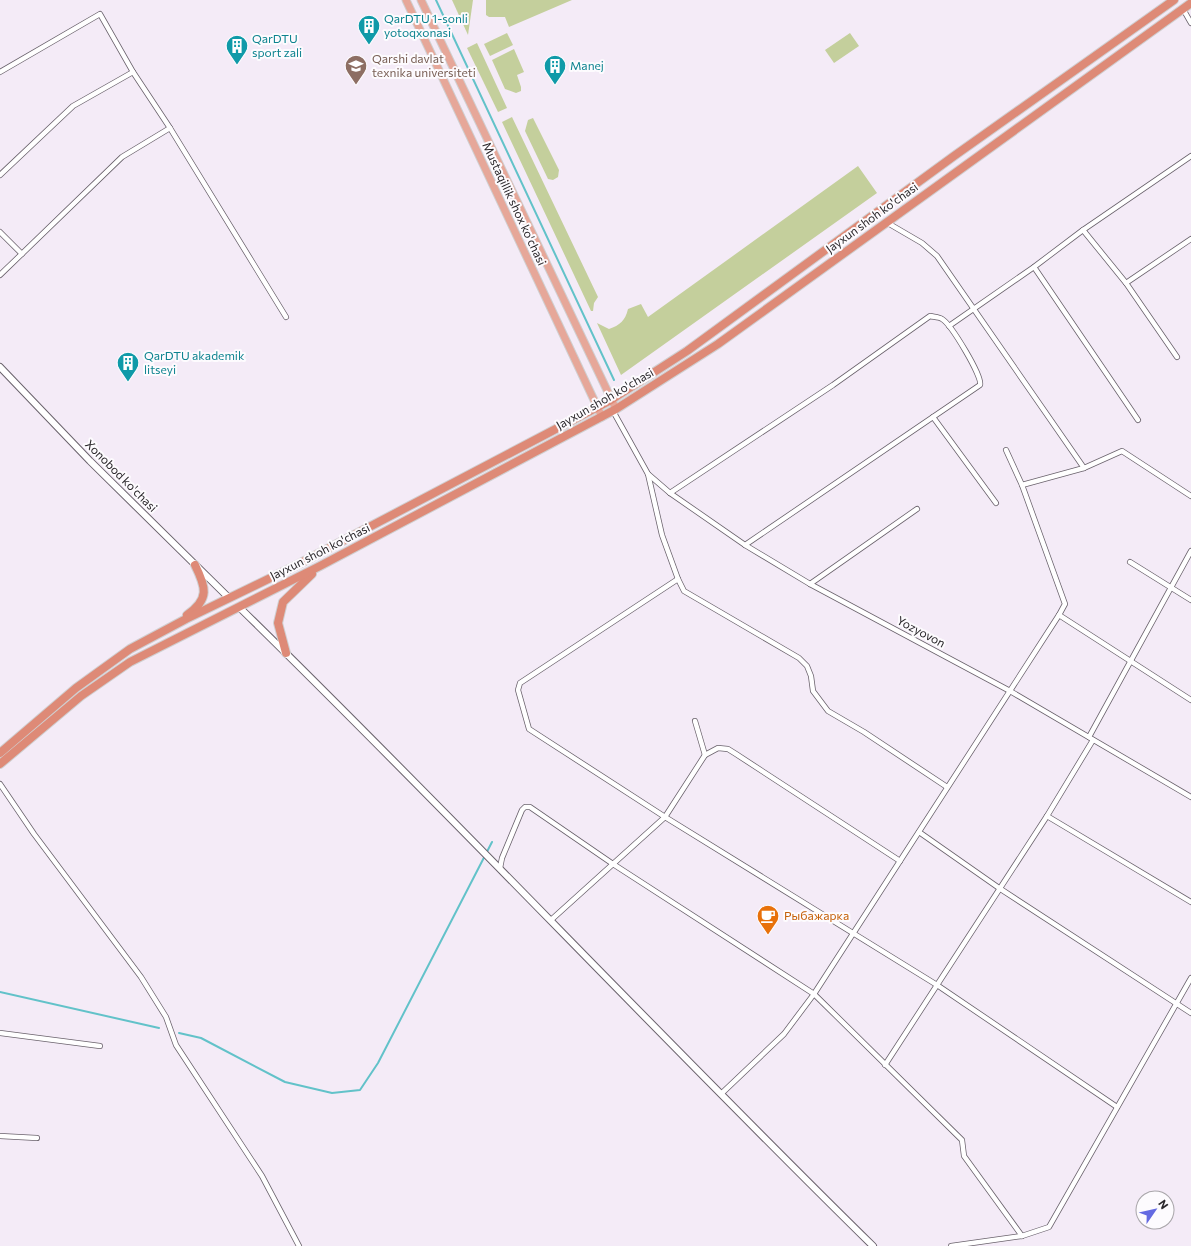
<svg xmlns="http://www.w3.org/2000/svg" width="1191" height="1246" viewBox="0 0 1191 1246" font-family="Commissioner,sans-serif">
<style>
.green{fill:#c4cf9c}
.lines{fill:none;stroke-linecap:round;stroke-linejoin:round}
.stream{stroke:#62c2c9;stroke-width:2}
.minor-casing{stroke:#6a626c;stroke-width:6}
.secondary-casing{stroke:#6a626c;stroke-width:8}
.primary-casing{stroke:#d0cfd0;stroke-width:9}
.trunk-casing{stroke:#d0cfd0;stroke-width:10}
.minor{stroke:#fff;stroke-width:4.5}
.secondary{stroke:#fff;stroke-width:6}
.primary{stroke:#e6a799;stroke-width:7}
.trunk{stroke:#de8a77;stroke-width:8}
.labels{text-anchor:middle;stroke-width:4;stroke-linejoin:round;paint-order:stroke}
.culture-label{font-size:12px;fill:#0d838f;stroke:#fdfbfe;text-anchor:start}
.education-label{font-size:12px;fill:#785e54;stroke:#fdfbfe;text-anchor:start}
.street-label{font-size:12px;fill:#2a272b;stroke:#fdfbfe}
.food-label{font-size:12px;fill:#c56008;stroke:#fdfbfe;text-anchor:start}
</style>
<rect width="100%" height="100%" fill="#f4ebf7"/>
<g class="green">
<path d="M452 0H473L468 35Z"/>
<path d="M486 0H572L509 27 505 17H489L486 15Z"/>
<path d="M507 33 513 45 490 56 484 44Z"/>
<path d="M850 33 859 46 834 63 825 50Z"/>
<path d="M477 43 507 108 498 112 467 48Z"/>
<path d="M514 49 524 72 517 75 521 87V91L516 93 505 89 492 60Z"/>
<path d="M512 117 598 297 594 303 593 311H591L502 122Z"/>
<path d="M533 118 559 170 558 177 553 180 548 179 525 131 528 120Z"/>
<path d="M858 166 877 193 621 375 597 323 609 329C620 325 625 321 628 309L641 304 648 317Z"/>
</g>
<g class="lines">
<g class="stream">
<path d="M436 0 614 380"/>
<path d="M0 992 159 1028"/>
<path d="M179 1033 201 1038 285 1082 332 1093 360 1090 378 1063 492 842"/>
</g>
<g class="minor-casing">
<g id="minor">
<path d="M1183 9 1191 23"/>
<path d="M0 72 100 14 133 72 170 128 286 317"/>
<path d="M0 175 73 106 133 72"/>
<path d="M886 222 922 243 937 256 1084 468"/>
<path d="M1083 230 1126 283 1177 357"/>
<path d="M0 232 22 254"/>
<path d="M1034 267 1138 420"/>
<path d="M0 275 122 157 170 128"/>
<path d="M1126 283 1191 239"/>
<path d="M949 326 1034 267 1083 230 1191 156"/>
<path d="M613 411 648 474 662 535 678 579 684 591 799 658 807 666 811 676 813 691 828 711 864 732 947 787"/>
<path d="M933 417 996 503"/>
<path d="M648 474 670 493 745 545 810 584 1010 691 1191 797"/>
<path d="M1022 485 1084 468 1122 451 1191 496"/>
<path d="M670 493 833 385 930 316C934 317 939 317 942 319 951 324 983 377 980 385L745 545"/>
<path d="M1130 562 1191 600"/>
<path d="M678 579 520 683 518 690 529 729 665 817 937 985 1117 1107"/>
<path d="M810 584 917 509"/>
<path d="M1059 615 1191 700"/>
<path d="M695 721 705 755"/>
<path d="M1089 737 1191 551"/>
<path d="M0 784 34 834 141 977 166 1017 176 1045 262 1176 299 1246"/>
<path d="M1047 816 1191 902"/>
<path d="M919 832 999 888 1191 1013"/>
<path d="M500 868 502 858 522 810 525 807H530L613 864 814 994 962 1140 964 1156 1022 1236"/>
<path d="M551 920 665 817 705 755 718 748 728 749 736 754 900 861"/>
<path d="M0 1033 100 1046"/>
<path d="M885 1065 1047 816 1093 740"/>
<path d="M721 1094 784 1034 814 994 1059 615 1065 604 1022 485 1006 450"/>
<path d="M0 1136 37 1138"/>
<path d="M951 1246 1022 1236 1049 1227 1191 978"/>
</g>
</g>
<g class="secondary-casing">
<g id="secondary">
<path d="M0 367 90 461 229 598"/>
<path d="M239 607C453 816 659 1036 873 1246"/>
</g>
</g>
<g class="primary-casing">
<g id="primary">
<path d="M406 0 602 417"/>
<path d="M421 0 616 409"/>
</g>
</g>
<g class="trunk-casing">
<g id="trunk">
<path d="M187 615C210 599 206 587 195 565"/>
<path d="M286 653 278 623 283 602 312 574"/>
<path d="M0 753 76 688 130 649 186 619 295 566 611 400 687 351 954 156 1174 0"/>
<path d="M0 764 81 696 130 662 320 566 616 409 718 344 1191 3"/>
</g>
</g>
<use href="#minor" class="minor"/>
<use href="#secondary" class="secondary"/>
<use href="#primary" class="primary"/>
<use href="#trunk" class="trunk"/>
</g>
<defs>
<g id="building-pin" transform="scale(1.15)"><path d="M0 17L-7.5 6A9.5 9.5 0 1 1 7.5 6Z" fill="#0f9aa8" stroke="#fdfbfe"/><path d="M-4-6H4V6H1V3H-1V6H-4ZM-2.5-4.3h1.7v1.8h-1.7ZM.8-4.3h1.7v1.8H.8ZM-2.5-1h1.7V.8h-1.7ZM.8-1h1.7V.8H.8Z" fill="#fff"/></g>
<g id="university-pin" transform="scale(1.15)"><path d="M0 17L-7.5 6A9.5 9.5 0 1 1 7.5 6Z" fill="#8d6e63" stroke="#fdfbfe"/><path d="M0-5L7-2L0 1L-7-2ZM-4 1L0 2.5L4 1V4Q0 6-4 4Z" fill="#fff"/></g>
<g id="cafe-pin" transform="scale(1.15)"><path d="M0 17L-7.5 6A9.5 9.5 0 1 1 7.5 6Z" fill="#e8710a" stroke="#fdfbfe"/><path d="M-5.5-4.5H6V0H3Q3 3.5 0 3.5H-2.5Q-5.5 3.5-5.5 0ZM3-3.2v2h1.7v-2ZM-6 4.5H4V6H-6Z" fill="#fff"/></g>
</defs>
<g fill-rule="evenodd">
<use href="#building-pin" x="369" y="26"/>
<use href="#building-pin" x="237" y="46"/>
<use href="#university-pin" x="356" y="66"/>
<use href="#building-pin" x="555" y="66"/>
<use href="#building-pin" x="128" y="363"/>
<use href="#cafe-pin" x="768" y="916"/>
</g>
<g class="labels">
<g class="culture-label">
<text x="384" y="23">QarDTU 1-sonli<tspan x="384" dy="14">yotoqxonasi</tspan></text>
<text x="252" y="43">QarDTU<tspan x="252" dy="14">sport zali</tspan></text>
<text x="570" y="70">Manej</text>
<text x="144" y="360">QarDTU akademik<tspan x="144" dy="14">litseyi</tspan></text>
</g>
<g class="education-label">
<text x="372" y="63">Qarshi davlat<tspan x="372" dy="14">texnika universiteti</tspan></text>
</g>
<g class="street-label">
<text transform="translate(514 204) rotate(65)" y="4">Mustaqillik shox ko'chasi</text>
<text transform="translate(872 218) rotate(-36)" y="4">Jayxun shoh ko'chasi</text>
<text transform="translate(605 399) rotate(-30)" y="4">Jayxun shoh ko'chasi</text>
<text transform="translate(121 476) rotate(45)" y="4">Xonobod ko'chasi</text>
<text transform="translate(320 552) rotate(-27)" y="4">Jayxun shoh ko'chasi</text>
<text transform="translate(921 632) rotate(28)" y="4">Yozyovon</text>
</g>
<g class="food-label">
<text x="784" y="920">Рыбажарка</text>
</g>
</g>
<g transform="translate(1155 1210) rotate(56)"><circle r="19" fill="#fdfbfe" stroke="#a9a6aa"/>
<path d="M0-3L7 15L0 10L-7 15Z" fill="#646ae2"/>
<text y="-6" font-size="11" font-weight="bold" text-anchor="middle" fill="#2a272b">N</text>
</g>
</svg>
